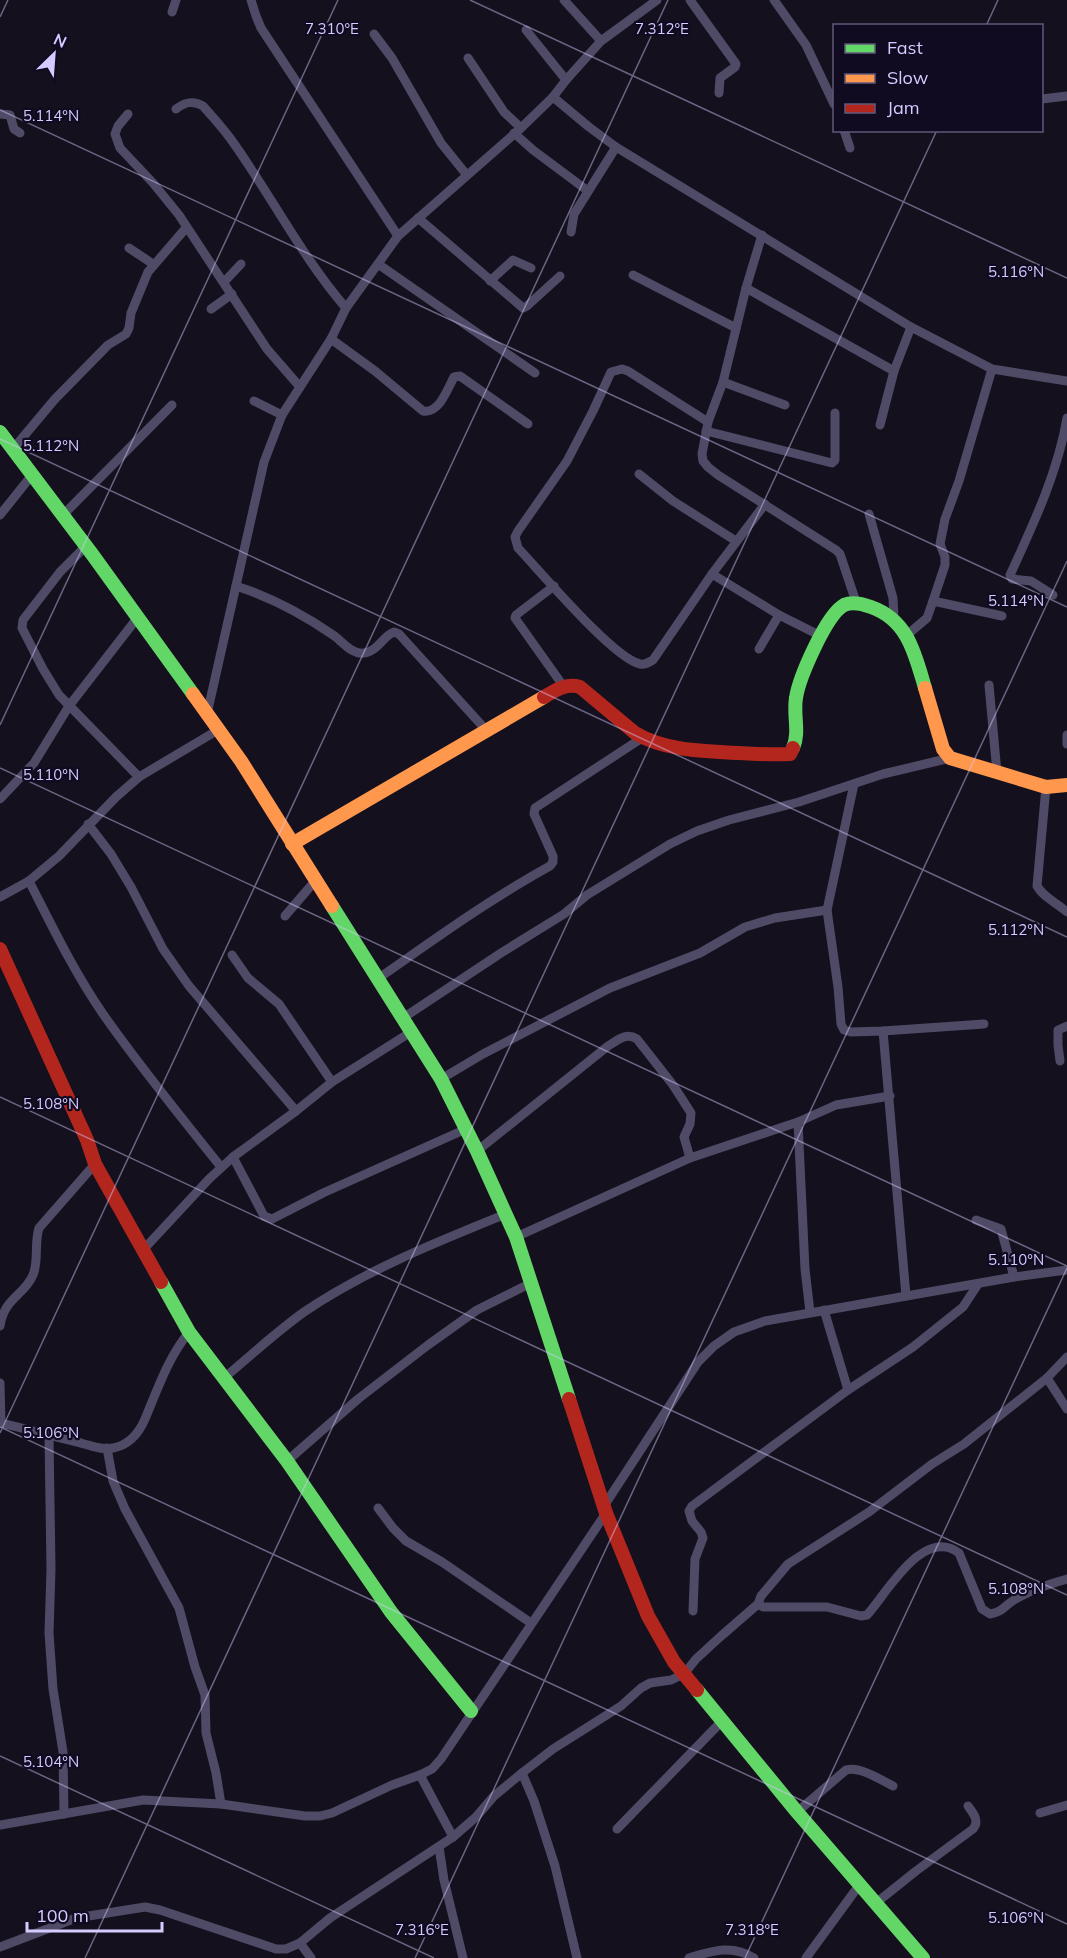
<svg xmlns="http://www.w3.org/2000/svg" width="1067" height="1958" viewBox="0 0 1067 1958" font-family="Mulish,sans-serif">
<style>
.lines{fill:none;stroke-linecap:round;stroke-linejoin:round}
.street{stroke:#4f4a66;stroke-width:9}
.fast{stroke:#63d668;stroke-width:14}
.slow{stroke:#ff974d;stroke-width:14}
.jam{stroke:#b3261e;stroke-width:14}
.ticks{fill:none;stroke:#d6cbff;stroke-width:1.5;stroke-opacity:0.45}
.ticks-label{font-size:15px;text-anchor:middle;fill:#d6cbff;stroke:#110b22;stroke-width:4.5;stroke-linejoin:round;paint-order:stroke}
</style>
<rect width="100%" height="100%" fill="#14101d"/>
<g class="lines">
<g class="street">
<path d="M251 0 256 16 261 28 398 236"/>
<path d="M564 0 601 41"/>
<path d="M690 0 736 64 735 67 720 78 719 93"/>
<path d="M774 0 806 45 834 104"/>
<path d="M172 12 176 0"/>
<path d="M526 30 566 80"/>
<path d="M374 34 392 58 441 143 466 174"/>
<path d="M468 58 504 112 521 128"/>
<path d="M553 97 589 127 616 147 911 327 992 369 1067 381"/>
<path d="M1042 99 1067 96"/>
<path d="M176 109C185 102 193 100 203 106 212 116 222 127 230 138 270 193 301 256 346 308"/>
<path d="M0 114 10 115 14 129 20 133"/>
<path d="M128 114 118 126 115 134 120 148 153 183 179 215 267 349 300 387"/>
<path d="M844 130 850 148"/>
<path d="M514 133 533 150 588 191"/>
<path d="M418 218 523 308 527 306 560 276"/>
<path d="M571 232 574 214 616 147"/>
<path d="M762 235 746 288 723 382 708 422 702 454 703 461 708 467 718 475 836 550 840 554 856 602"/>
<path d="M129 248 153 264"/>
<path d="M378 264 535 373"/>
<path d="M633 275 736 328"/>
<path d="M490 281 513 260 531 268"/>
<path d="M224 282 241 264"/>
<path d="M746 288 894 371"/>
<path d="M211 309 232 294"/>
<path d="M331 339 375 371 423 411C439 414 447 390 454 377L460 376 528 424"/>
<path d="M723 382 785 405"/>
<path d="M254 401 282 415"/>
<path d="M708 422 628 371 622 369 611 372 593 411 567 461 518 531 515 537 518 548C540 571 613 658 640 664 645 665 648 663 653 660L712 574 765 504"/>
<path d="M880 425 894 371 911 327"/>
<path d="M706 431 832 463 835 460V413"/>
<path d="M13 449 55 399 108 345 126 334 129 328 131 313 148 272 186 228"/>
<path d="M639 474 673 501 736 541"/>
<path d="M869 514 893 598 894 619"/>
<path d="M0 515 32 475"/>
<path d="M63 515 172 405"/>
<path d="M86 546 60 572 23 620 22 628 43 669 59 695 139 777"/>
<path d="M712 574 779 615 821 636"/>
<path d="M236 586C270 597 304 615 333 635 342 641 352 655 364 653 377 652 383 636 394 632L399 634 486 730"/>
<path d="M554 586 516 615 515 618 564 687"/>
<path d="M1053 595 1031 581 1012 579 1010 575C1033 525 1058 472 1067 418"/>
<path d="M933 601 1002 616"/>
<path d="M907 635 927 618 933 601 945 565V557L940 544 945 519 959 481 992 369"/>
<path d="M759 649 779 615"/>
<path d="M989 685 997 773"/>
<path d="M207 714 264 462 282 415 331 339 346 308 398 236 521 128 553 97 566 80 601 41 657 0"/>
<path d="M1067 735V744"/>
<path d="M854 784 827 910 838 987 841 1024 844 1030 851 1032 883 1031 984 1024"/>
<path d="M1046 787 1037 886C1043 897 1057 903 1067 912"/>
<path d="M0 799 34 763 69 706 138 617"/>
<path d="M88 824 111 854 131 887 163 949 189 986 296 1111"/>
<path d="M29 881C52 926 74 972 103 1014 140 1067 181 1117 221 1167"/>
<path d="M0 897 29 881 59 856 116 797 139 777 218 730"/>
<path d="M285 916 315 881"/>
<path d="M232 955 248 978 279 1004 332 1082"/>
<path d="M379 978C435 939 490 899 550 866L553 862V856L534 814 535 808 642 738"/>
<path d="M403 1018 501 953 564 914 587 895 670 844 697 831 729 820 799 802 883 774 950 758"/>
<path d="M883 1031 906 1296"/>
<path d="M1060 1061 1058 1045V1030L1067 1026"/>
<path d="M441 1079 483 1054 610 988 700 953 745 927 775 918 827 910"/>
<path d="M798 1122 805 1269 810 1312"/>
<path d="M477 1151 608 1046C618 1040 626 1032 637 1039L673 1085 691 1113 690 1124 684 1137 690 1158"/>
<path d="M233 1157 264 1216 272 1219 323 1193 466 1129"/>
<path d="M976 1220 1001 1229 1014 1277"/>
<path d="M516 1237 690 1158 798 1122 836 1105 890 1096"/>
<path d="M143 1250 209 1179 233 1157 296 1111 332 1082 411 1032"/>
<path d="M824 1310 848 1390"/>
<path d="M0 1326C4 1298 24 1296 33 1275 39 1261 34 1243 39 1228L95 1164"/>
<path d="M1067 1357 1047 1378 964 1444 932 1464 869 1512 788 1564 761 1596 758 1604 763 1607H827L861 1616 867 1615C887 1593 923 1526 959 1553L982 1609 990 1614C1003 1612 1004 1606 1014 1600 1030 1590 1049 1584 1067 1579"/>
<path d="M1047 1378 1067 1409"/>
<path d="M223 1379C249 1357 276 1332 304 1312 366 1270 437 1242 506 1214"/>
<path d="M0 1383 1 1423"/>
<path d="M0 1423C27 1429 54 1437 81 1443 91 1446 102 1450 113 1448 129 1445 139 1433 145 1419 158 1388 168 1358 189 1332"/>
<path d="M49 1436 51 1569 49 1633 53 1689 63 1752 64 1814"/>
<path d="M107 1448 113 1481 125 1509 179 1608 195 1667 205 1695 206 1733 216 1773 221 1804"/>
<path d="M287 1461 358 1399 428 1345 477 1310 531 1283"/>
<path d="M604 1506 698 1362 714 1346 734 1332 765 1321 1014 1277 1067 1270"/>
<path d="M378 1508 393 1528 406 1541 442 1562 531 1623"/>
<path d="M693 1611 695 1559 703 1538 701 1532 692 1521 689 1511 692 1506 848 1390 913 1347 963 1307 978 1284"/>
<path d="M522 1773 534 1801 555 1866 577 1958"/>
<path d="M420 1775 453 1837"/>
<path d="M797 1812 846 1770C860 1766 881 1780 893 1786"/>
<path d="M1040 1813 1067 1805"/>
<path d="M0 1825 143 1800 221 1804 305 1816H320L332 1813 392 1785 420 1775 432 1769 441 1759 606 1513"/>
<path d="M617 1829 722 1721"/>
<path d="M439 1847 444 1880 463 1958"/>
<path d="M876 1903 916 1871 973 1829C980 1821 973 1813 968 1806"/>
<path d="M300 1943 311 1958"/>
<path d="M0 1947 76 1918 145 1907 160 1910 276 1949H286L300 1943 330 1918 453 1837 476 1817 494 1796 522 1773 553 1749 621 1706 641 1688 650 1683 671 1680 684 1674 696 1659 720 1637 758 1604"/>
<path d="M689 1958C712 1951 732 1944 754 1958"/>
<path d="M806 1958 860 1884"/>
</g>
<g class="fast">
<path d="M0 432 92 554 193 694"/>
<path d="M793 748C800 732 793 715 796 698 799 678 826 615 844 605 853 601 863 604 871 607 908 620 915 654 925 688"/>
<path d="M332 906 441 1079 477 1151 516 1237 569 1399"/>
<path d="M161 1282 189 1332 287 1461 391 1612 471 1711"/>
<path d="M697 1690 797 1812 923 1958"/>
</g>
<g class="slow">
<path d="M925 688 943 749 950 758 1046 787 1067 785"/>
<path d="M193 694 241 761 332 906"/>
<path d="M292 844 544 697"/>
</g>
<g class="jam">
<path d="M544 697C556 690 566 683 580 687L635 733C665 751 704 751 739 753 756 754 773 755 790 754L793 748"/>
<path d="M0 949 87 1140 95 1164 161 1282"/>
<path d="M569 1399 606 1513 648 1616 674 1662 697 1690"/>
</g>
</g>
<path class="ticks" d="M470 0 1067 278M0 17 8 0M986 26 998 0M0 110 1067 607M0 439 1067 937M0 725 338 0M0 768 1067 1266M0 1097 1067 1595M0 1427 1067 1924M0 1433 668 0M0 1756 434 1958M85 1958 937 130M415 1958 1067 561M745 1958 1067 1268"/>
<g class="ticks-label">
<text x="332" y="34">7.310°E</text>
<text x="662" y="34">7.312°E</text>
<text x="51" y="121">5.114°N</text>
<text x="1016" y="277">5.116°N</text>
<text x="51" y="451">5.112°N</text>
<text x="1016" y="606">5.114°N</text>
<text x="51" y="780">5.110°N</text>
<text x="1016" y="935">5.112°N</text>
<text x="51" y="1109">5.108°N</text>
<text x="1016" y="1265">5.110°N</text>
<text x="51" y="1438">5.106°N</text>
<text x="1016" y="1594">5.108°N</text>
<text x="51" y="1767">5.104°N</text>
<text x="1016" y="1923">5.106°N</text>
<text x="422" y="1935">7.316°E</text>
<text x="752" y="1935">7.318°E</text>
</g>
<rect x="833" y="24" width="210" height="108" fill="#110b22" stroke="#60587a" stroke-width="1.5"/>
<rect x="845" y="44" width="30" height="9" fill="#63d668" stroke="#60587a" stroke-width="1.5"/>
<text x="887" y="54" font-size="18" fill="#d6cbff">Fast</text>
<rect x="845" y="74" width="30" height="9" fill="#ff974d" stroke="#60587a" stroke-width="1.5"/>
<text x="887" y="84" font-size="18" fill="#d6cbff">Slow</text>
<rect x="845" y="104" width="30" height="9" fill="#b3261e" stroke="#60587a" stroke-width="1.5"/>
<text x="887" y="114" font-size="18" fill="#d6cbff">Jam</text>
<g transform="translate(54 54) rotate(25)" stroke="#110b22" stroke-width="4.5" paint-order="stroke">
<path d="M0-4.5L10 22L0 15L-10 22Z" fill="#d6cbff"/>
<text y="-9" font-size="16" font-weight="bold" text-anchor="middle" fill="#d6cbff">N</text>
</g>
<path d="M27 1922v9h135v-9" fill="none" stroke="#d6cbff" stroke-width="3"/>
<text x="36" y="1922" font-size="18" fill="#d6cbff" stroke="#110b22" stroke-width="4.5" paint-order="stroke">100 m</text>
</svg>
